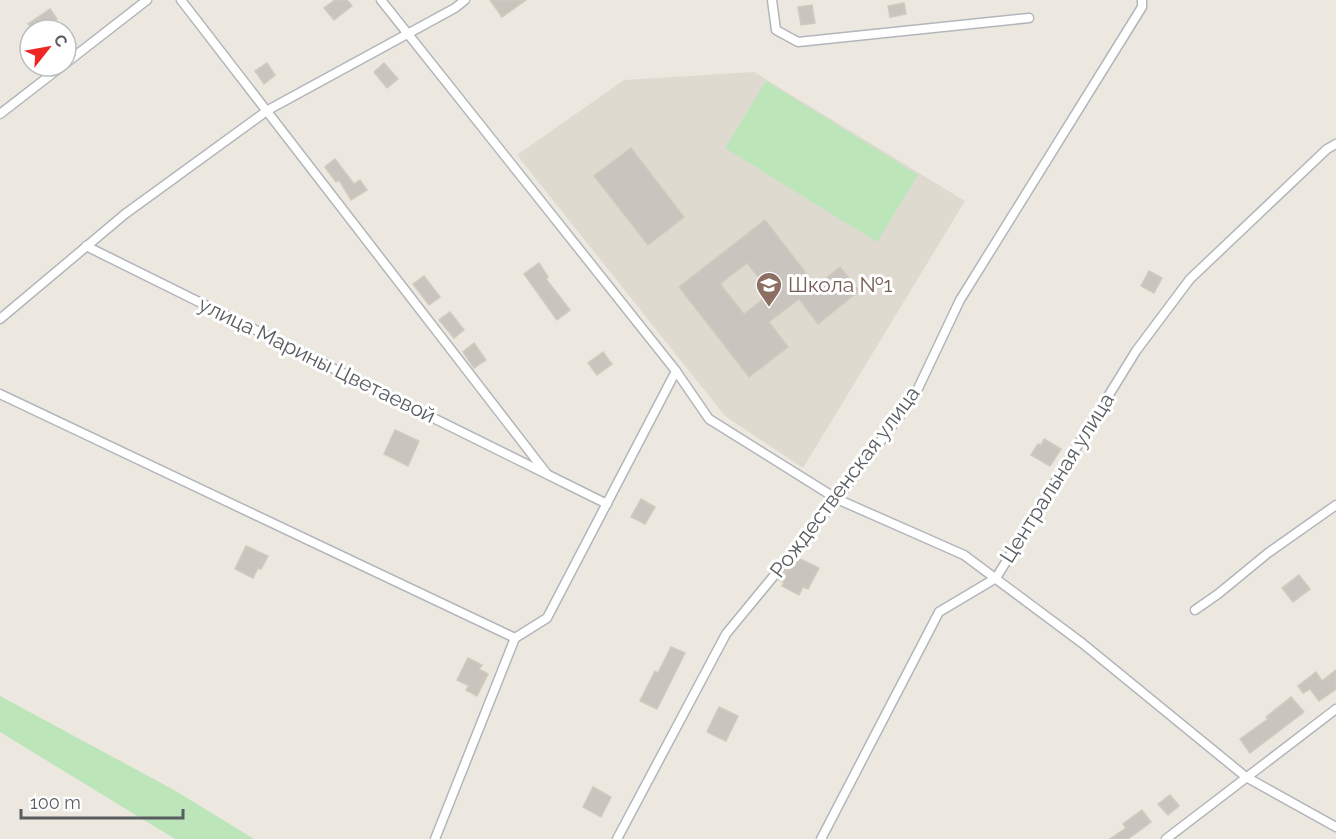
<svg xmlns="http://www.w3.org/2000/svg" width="1336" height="839" viewBox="0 0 1336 839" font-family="Raleway,sans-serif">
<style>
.education{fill:#dedad0}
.green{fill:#bce5ba}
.building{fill:#c9c5be;stroke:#d1cabd;stroke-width:1.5;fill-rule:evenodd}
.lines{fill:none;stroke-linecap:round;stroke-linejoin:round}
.minor-casing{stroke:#b2b6bb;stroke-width:11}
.minor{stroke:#fff;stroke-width:8}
.labels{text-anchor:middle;stroke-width:6;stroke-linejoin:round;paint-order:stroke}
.education-label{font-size:21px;fill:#785e54;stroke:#fff;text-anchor:start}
.street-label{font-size:21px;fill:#585d61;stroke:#fff}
</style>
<rect width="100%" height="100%" fill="#ece8df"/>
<path class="education" d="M754 72 965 201 803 468 725 416 517 155 624 80Z"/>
<g class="green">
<path d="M766 81 918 175 877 242 725 148Z"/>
<path d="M0 696 174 790 254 839H175L0 732Z"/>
</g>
<g class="building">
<path d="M335 0H347L352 6 334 20 324 8Z"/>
<path d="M490 0H526L502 17Z"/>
<path d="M904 3 906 14 890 17 888 6Z"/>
<path d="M812 5 815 23 801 25 798 7Z"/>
<path d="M50 9 57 19 53 22 57 26 52 30H33L28 24Z"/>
<path d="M267 63 275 75 264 84 255 71Z"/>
<path d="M384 63 398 79 387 88 374 72Z"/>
<path d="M631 148 684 217 648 245 594 176Z"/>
<path d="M335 159 354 184 360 180 367 190 351 200 339 180 336 182 325 167Z"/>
<path d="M765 220 816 286 840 267 859 291 818 324 799 299 769 322 788 347 749 377 679 287ZM747 263 771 293 744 314 720 284Z"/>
<path d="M539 263 548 277 546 279 570 310 557 320 524 274Z"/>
<path d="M1149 271 1162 278 1154 293 1141 286Z"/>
<path d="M424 276 440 297 429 305 413 284Z"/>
<path d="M450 312 464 330 454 338 439 320Z"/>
<path d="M474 343 486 360 474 368 463 352Z"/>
<path d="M603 352 612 364 597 375 588 363Z"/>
<path d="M395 430 419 441 408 466 384 454Z"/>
<path d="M1044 439 1061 449 1050 466 1031 455 1038 444 1041 445Z"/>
<path d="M641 499 655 507 645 524 631 517Z"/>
<path d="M246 546 268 556 261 569 258 568 253 578 235 569Z"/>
<path d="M798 558 819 568 808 589 803 587 799 595 782 586 784 582 779 580 793 563 795 564Z"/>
<path d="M1299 575 1310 589 1293 602 1282 588Z"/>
<path d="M671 647 685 653 657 709 640 701 655 671 658 673Z"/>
<path d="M468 658 482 665 479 669 488 674 477 696 466 690 469 686 457 680Z"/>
<path d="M1336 670V689L1319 701 1310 689 1303 693 1298 686 1316 672 1322 681Z"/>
<path d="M1291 697 1304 712 1250 753 1240 739 1268 719 1266 717Z"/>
<path d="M719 707 738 716 726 741 707 732Z"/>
<path d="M593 787 611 797 601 817 583 807Z"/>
<path d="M1170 795 1179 806 1168 815 1158 804Z"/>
<path d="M1142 810 1151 822 1128 839H1110L1126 828 1123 824Z"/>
</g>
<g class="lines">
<g class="minor-casing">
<g id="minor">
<path d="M181 0 547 474"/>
<path d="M772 0 776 30 798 42 1029 18"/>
<path d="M66 63 147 0"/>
<path d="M0 114 62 66"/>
<path d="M86 246 607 504"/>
<path d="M0 319 125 214 268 110 455 8 465 0"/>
<path d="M676 371 709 419 837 499 964 555 1082 643 1246 777 1336 827"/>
<path d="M0 394 515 638 547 618 676 371 381 0"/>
<path d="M1195 610 1218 594 1268 553 1336 505"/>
<path d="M435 839 515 638"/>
<path d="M617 839 726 634 837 499 914 397 960 300 1142 7V0"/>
<path d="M821 839 939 612 996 578 1136 351 1190 279 1327 149 1336 144"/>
<path d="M1166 839 1336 709"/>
</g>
</g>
<use href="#minor" class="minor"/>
</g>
<defs>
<g id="school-pin" transform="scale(1.35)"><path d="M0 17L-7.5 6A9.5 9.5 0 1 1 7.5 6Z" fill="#8d6e63" stroke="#fff"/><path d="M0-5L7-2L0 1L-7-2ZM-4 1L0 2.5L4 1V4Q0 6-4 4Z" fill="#fff"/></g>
</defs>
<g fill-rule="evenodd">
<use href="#school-pin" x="769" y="285"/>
</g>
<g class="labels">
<g class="education-label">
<text x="788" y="292">Школа №1</text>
</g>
<g class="street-label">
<text transform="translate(317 360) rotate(26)" y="7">улица Марины Цветаевой</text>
<text transform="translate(1057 478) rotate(-58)" y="7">Центральная улица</text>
<text transform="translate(845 482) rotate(-53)" y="7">Рождественская улица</text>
</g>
</g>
<g transform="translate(48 48) rotate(59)"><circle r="28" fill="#ffffff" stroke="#bcbec0" stroke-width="1.5"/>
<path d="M0-4.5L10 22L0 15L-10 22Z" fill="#ee2723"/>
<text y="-9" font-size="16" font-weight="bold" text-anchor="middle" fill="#585d61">С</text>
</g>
<path d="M21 809v9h162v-9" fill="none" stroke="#585d61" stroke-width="3"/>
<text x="30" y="809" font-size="18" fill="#585d61" stroke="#ffffff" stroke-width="4.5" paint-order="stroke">100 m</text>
</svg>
